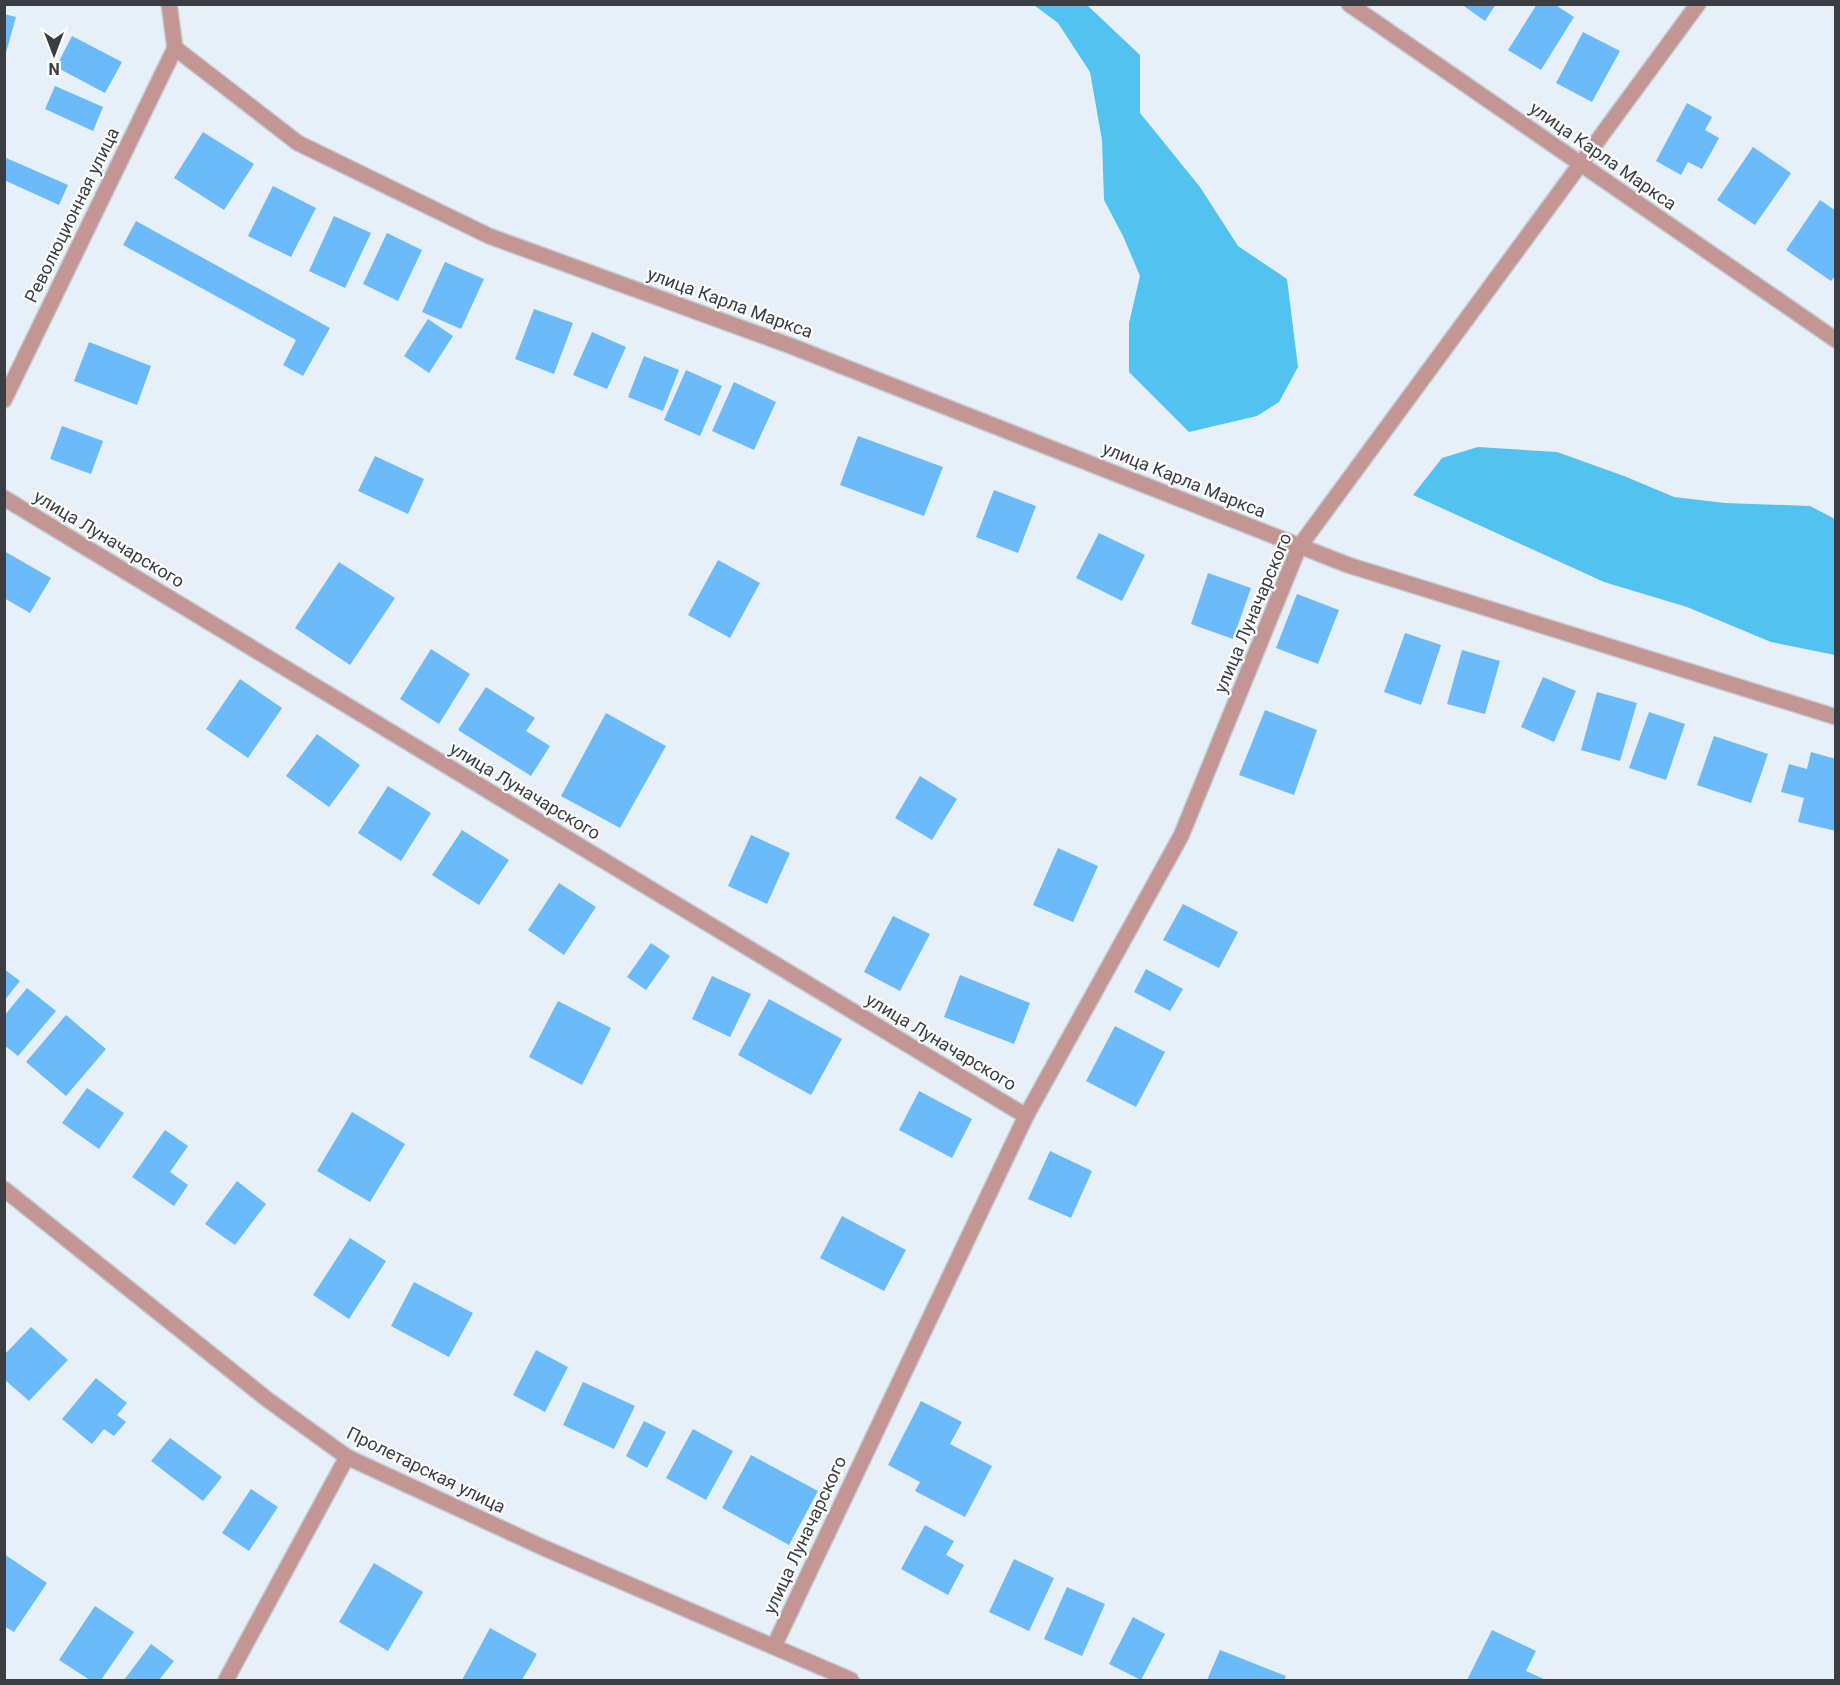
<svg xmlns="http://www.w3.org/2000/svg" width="1840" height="1685" viewBox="0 0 1840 1685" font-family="Roboto,sans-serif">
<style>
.water{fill:#52c2f1}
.building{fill:#6bbafa}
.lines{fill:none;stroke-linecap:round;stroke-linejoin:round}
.street-casing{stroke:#c4ccd4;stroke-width:18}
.street{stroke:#c39694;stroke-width:15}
.labels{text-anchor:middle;stroke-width:4.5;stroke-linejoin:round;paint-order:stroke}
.street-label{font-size:18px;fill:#3a3d41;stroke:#fff}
</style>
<rect width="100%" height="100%" fill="#e7f0f9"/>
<g class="water">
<path d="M1034 5H1087L1140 55V113L1200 187 1238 246 1287 279 1298 367 1279 402 1257 416 1189 432 1129 372V323L1140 276 1123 236 1104 200 1102 140 1090 72 1058 23Z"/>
<path d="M1478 447 1557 452 1624 476 1674 497 1725 503 1810 506 1835 519V655L1771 642 1687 607 1604 582 1413 495 1442 458Z"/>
</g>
<g class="building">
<path d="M1461 4H1496L1485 21Z"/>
<path d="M1537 4H1554L1574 17 1541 70 1508 50Z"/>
<path d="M4 14 16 17 5 56H4Z"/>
<path d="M1583 32 1620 51 1592 102 1556 83Z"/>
<path d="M72 36 122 62 105 93 56 67Z"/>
<path d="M55 86 103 107 93 131 45 109Z"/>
<path d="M1687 103 1712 117 1705 130 1719 138 1702 169 1688 162 1681 175 1656 161Z"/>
<path d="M203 132 254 164 224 210 174 178Z"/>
<path d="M1753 147 1791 173 1755 225 1717 200Z"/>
<path d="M4 157 68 185 59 205 4 180Z"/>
<path d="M273 186 316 208 291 257 248 236Z"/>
<path d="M1820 200 1836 211V275L1831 281 1786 250Z"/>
<path d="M334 216 371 233 345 288 309 271Z"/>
<path d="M136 221 330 328 303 376 283 365 296 340 123 245Z"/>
<path d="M387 233 422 250 398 301 363 284Z"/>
<path d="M445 262 484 279 461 329 422 312Z"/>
<path d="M534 309 573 323 554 374 515 359Z"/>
<path d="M428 319 453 336 429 373 404 356Z"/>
<path d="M592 332 626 347 607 389 573 375Z"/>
<path d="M89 342 151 366 137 405 74 381Z"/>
<path d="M644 356 679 370 663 411 628 397Z"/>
<path d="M686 370 722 386 700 436 664 420Z"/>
<path d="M734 382 776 402 754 450 712 431Z"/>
<path d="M62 426 103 441 91 474 50 459Z"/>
<path d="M858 436 943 467 924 516 840 485Z"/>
<path d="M375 456 424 479 408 514 358 491Z"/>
<path d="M994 490 1036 506 1018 553 976 537Z"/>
<path d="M1099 533 1145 555 1122 601 1076 578Z"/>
<path d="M4 551 51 578 30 613 4 598Z"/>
<path d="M718 560 760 583 730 638 688 615Z"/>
<path d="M339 562 395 598 350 665 295 628Z"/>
<path d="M1208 573 1251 588 1233 639 1191 624Z"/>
<path d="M1297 594 1339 610 1318 664 1276 648Z"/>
<path d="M1405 633 1441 645 1421 705 1384 692Z"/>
<path d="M431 649 470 674 439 724 400 699Z"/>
<path d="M1462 650 1500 661 1485 714 1447 704Z"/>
<path d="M1543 677 1576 691 1554 742 1521 727Z"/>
<path d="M240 679 282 708 248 758 206 729Z"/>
<path d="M486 687 535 718 526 731 550 746 531 776 458 730Z"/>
<path d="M1597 692 1637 703 1620 761 1581 750Z"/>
<path d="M1265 710 1317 730 1294 795 1239 775Z"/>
<path d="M1649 712 1685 724 1666 780 1629 768Z"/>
<path d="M606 713 666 746 620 828 561 796Z"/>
<path d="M317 734 360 765 329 807 286 776Z"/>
<path d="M1714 736 1768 754 1751 803 1697 785Z"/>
<path d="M1811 752 1836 759V831L1798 822 1804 798 1781 792 1789 764 1807 769Z"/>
<path d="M920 776 957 799 932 840 895 818Z"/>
<path d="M388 786 431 813 401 861 358 833Z"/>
<path d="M462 830 509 860 479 905 432 875Z"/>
<path d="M751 835 790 853 767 904 728 886Z"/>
<path d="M1058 848 1098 866 1073 922 1033 905Z"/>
<path d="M559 883 596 907 564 955 528 930Z"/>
<path d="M1183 904 1238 932 1219 968 1163 940Z"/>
<path d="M893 916 930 934 900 991 864 972Z"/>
<path d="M651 943 670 956 646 990 627 977Z"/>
<path d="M4 969 20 981 4 1001Z"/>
<path d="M1146 969 1183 989 1170 1011 1134 992Z"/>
<path d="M960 975 1030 1003 1014 1044 944 1017Z"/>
<path d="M712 976 751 994 730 1037 692 1019Z"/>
<path d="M27 988 56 1011 18 1056 4 1045V1016Z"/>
<path d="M769 999 842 1039 811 1095 738 1055Z"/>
<path d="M558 1001 611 1028 582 1085 529 1057Z"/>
<path d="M66 1015 106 1049 66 1096 26 1062Z"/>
<path d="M1115 1026 1165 1052 1136 1107 1086 1081Z"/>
<path d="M87 1088 124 1113 99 1149 62 1123Z"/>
<path d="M919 1091 972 1119 952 1158 899 1130Z"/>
<path d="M352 1112 405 1144 370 1202 317 1171Z"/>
<path d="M165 1130 188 1146 170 1172 188 1185 174 1206 132 1177Z"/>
<path d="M1050 1151 1092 1171 1071 1218 1028 1199Z"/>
<path d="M237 1181 266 1204 235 1245 205 1224Z"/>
<path d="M842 1216 906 1250 884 1291 820 1258Z"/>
<path d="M350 1238 386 1261 349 1319 313 1295Z"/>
<path d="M414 1282 473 1313 449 1357 391 1326Z"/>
<path d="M31 1327 68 1360 29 1401 4 1379V1355Z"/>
<path d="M536 1350 568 1367 545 1412 513 1395Z"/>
<path d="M96 1378 127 1403 117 1415 126 1422 114 1436 104 1429 92 1444 62 1419Z"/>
<path d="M583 1382 635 1406 614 1449 563 1425Z"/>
<path d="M921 1401 962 1422 950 1444 992 1466 965 1517 915 1491 920 1482 888 1465Z"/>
<path d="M644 1421 666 1432 647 1468 626 1456Z"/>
<path d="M693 1429 733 1451 706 1500 666 1478Z"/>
<path d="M170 1438 222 1477 203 1501 151 1461Z"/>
<path d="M751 1455 818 1491 789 1545 722 1508Z"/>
<path d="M251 1489 278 1507 249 1551 222 1533Z"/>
<path d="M925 1525 954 1541 946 1555 964 1565 948 1595 901 1569Z"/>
<path d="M4 1554 47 1583 14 1632 4 1626Z"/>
<path d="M1014 1559 1054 1578 1029 1631 989 1612Z"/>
<path d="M374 1563 423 1592 388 1651 339 1622Z"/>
<path d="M1067 1587 1105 1604 1082 1656 1044 1639Z"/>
<path d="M95 1606 134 1632 101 1680H90L59 1660Z"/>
<path d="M1133 1617 1165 1634 1141 1680 1109 1664Z"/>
<path d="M490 1628 537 1654 522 1680H462Z"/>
<path d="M1492 1630 1536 1651 1526 1671 1546 1680H1467Z"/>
<path d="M151 1644 174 1661 159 1680H124Z"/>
<path d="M1220 1650 1286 1676 1284 1680H1207Z"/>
</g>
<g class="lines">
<g class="street-casing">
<g id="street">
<path d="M169 4 175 48"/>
<path d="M1349 4 1836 340"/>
<path d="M175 48 298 143 489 236 791 346 1348 565 1836 717"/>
<path d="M4 400 175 48"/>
<path d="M4 498 1026 1116"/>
<path d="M4 1189 268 1400 347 1457 544 1548 851 1680"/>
<path d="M774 1646 1026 1116 1181 836 1299 547 1698 4"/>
<path d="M226 1680 347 1457"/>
</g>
</g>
<use href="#street" class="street"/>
</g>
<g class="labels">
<g class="street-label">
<text transform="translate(1603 156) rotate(35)" y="6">улица Карла Маркса</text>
<text transform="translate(72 215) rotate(-64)" y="6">Революционная улица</text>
<text transform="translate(730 303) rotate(20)" y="6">улица Карла Маркса</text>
<text transform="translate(1184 480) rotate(22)" y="6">улица Карла Маркса</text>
<text transform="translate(109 539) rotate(31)" y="6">улица Луначарского</text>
<text transform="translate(1253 613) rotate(-67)" y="6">улица Луначарского</text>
<text transform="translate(525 791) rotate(31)" y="6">улица Луначарского</text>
<text transform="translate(941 1042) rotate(31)" y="6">улица Луначарского</text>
<text transform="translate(426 1470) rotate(26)" y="6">Пролетарская улица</text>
<text transform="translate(805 1535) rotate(-65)" y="6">улица Луначарского</text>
</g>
</g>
<rect width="1840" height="1685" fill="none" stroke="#3a3d41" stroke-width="12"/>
<g transform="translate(54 54) rotate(180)" stroke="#ffffff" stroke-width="4.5" paint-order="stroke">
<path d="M0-4.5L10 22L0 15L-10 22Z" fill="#3a3d41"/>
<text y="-9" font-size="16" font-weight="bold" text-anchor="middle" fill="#3a3d41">N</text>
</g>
</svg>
